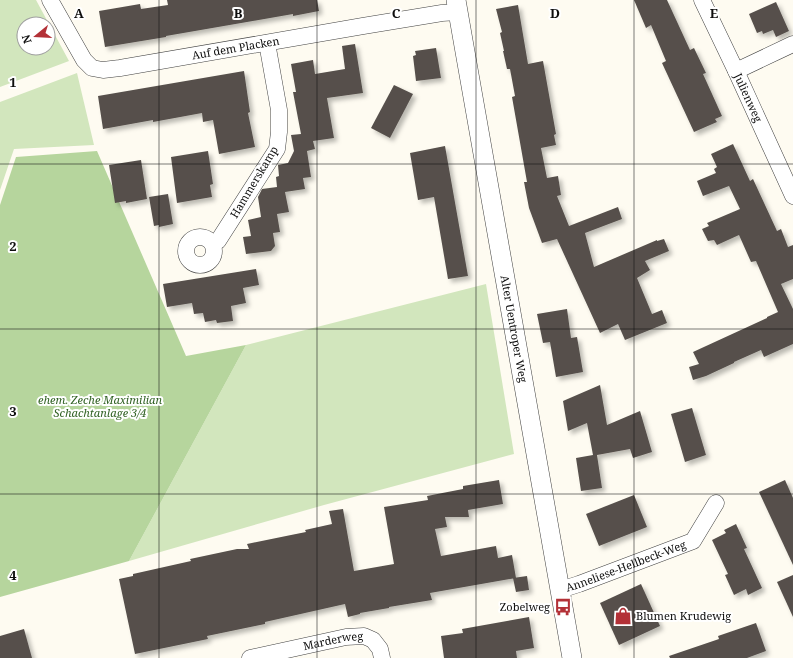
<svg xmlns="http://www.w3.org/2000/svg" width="793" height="658" viewBox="0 0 793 658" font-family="'Noto Serif',serif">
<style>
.green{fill:#d2e6bd;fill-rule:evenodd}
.forest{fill:#b6d59d}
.building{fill:#56504b;filter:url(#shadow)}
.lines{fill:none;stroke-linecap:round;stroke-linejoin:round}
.minor-casing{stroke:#414141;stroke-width:17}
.tertiary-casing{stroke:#414141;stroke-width:20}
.minor{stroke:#fff;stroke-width:16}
.tertiary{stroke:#fff;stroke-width:19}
.grid{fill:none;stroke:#0e0e0e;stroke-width:1;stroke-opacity:0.55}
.labels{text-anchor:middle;stroke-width:4;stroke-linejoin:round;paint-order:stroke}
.street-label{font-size:11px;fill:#0e0e0e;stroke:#fff}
.park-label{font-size:11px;font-style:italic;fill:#306123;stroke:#fff}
.poi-label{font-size:11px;fill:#0e0e0e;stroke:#fff;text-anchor:end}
.grid-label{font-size:13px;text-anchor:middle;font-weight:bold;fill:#0e0e0e;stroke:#fff;stroke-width:4;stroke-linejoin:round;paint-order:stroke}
</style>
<defs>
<filter id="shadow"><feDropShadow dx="3.5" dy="3.5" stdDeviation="2" flood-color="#0004"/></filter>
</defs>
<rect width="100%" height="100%" fill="#fefbf1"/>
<g class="green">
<path d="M0 0H36L69 61 0 87ZM24 24H48V48H24Z"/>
<path d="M77 73 94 145 14 149 0 190V102Z"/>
<path d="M486 284 514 454 324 505 129 561 246 345Z"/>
</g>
<path class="forest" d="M97 151 186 356 246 345 129 561 0 597V205L16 157Z"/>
<g class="building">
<path d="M167 0H317L319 11 293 16V14L166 36V37L105 47 99 11 140 4 141 9 168 5Z"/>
<path d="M634 0H667L690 50 694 48 706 73 703 74 722 116 715 119 717 122 694 132 662 63 666 61 651 25 646 28Z"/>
<path d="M776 2 789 31 776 37 773 30 763 34 762 31 757 33 749 14Z"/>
<path d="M518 5 528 64 543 61 556 134 554 135 556 145 541 148 547 178 558 176 561 195 557 196 569 226 618 207 622 219 585 233 594 267 657 240V241L664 239 669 251 645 261 650 270 637 278 652 314 662 310 667 323 625 340 618 324 600 333 557 239 542 243 529 208 524 182H527L512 97 515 96 510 69H507L503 51H504L500 33 502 32 496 9Z"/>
<path d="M355 44 363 93 327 98 334 138 313 141 315 149 307 151 311 177 303 178 305 189 285 192 289 212 277 214 280 232 273 233 275 246 271 251 246 254 243 237 251 236 248 220 261 217 258 197 262 189 277 187 276 177 279 176 278 165 288 163 294 151 291 135 301 134 293 92H296L291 64 313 60 315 74 345 69 342 46Z"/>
<path d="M436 48 441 78 416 81 413 56 416 55 415 51Z"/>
<path d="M244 71 250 112 248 113 255 147 219 154 213 120 203 122 202 113 153 122V120L103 129 98 96Z"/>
<path d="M394 85 413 94 390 138 371 128Z"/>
<path d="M733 144 750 181 753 179 777 231 781 229 788 247 793 245V279L781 284 793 309V344L764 357 761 350 734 362V363L706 376 693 380 689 367 699 364 693 352 767 318V317L778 312 756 261 751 262 739 235 717 245 714 240 708 241 702 229 709 226 707 223 740 209 729 186 703 196 697 181 716 173 714 169 717 167 711 154Z"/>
<path d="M445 146 468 276 448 279 434 197 418 200 410 153Z"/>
<path d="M208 151 213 184 210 185 212 197 177 203 171 157Z"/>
<path d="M141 160 147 199 126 203V201L115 203 109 165Z"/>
<path d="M168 194 173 224 159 227V225L154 226 149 197Z"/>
<path d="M256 269 259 285 243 288 246 303 231 306 233 321 217 323 216 320 205 322 203 313 194 314 192 303 167 307 163 284Z"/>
<path d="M567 309 571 338 577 337 583 372 556 377 550 342 543 343 537 314Z"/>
<path d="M600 385 607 425 640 411 652 452 633 458 630 449 597 455 602 488 581 491 576 458 593 455 587 423 568 431 563 401Z"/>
<path d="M692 408 706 455 685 462 671 414Z"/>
<path d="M499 480 503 504 468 510 469 517H445L447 527 435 529 441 556 496 546 498 558 512 555 516 578 430 593 432 600 389 607V608L360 613V614L348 617 345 604 265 622V624L207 636 208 639 135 654 119 579 133 576V574L191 561 190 559 237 549H249L247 544 291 535 306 532 305 530 332 524 329 511 343 509 354 571 394 564 384 507 428 500 427 496 463 489V486Z"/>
<path d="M785 480 793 498V565L759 492Z"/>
<path d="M634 495 647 527 599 546 586 514Z"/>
<path d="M736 524 747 548 744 549 762 588 748 595 746 589 734 595 725 575 728 574 712 540 726 533 724 530Z"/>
<path d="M793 575V617L777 582Z"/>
<path d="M527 576 529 590 516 592 513 578Z"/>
<path d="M641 584 660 626 619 645 600 603Z"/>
<path d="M529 617 534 648 516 651 517 658H444L441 636 463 633 462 629Z"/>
<path d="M756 623 766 651 747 658H670L669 656 719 639 718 636Z"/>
<path d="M24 629 32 658H0V636Z"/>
</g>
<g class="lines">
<g class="minor-casing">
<g id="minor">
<path id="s1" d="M50 0 84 60 92 68 103 70 120 68 363 26 442 13 458 12"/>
<path id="s2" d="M702 0 736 71 793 196"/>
<path d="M736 71 793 44"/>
<circle cx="200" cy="251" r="14"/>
<path d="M212 243 218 241 277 149 279 132V110L267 43"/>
<path id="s3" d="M560 590 579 584 693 541 716 503"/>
<path id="s4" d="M250 658 346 637 364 636 373 640 380 649 382 658"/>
</g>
</g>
<g class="tertiary-casing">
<g id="tertiary">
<path id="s5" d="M456 0 464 46 572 658"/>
</g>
</g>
<use href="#minor" class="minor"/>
<use href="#tertiary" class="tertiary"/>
</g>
<path class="grid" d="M159 0V658M317 0V658M476 0V658M634 0V658M0 164H793M0 329H793M0 494H793"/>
<defs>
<g id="bus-bare" transform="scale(1.38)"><path d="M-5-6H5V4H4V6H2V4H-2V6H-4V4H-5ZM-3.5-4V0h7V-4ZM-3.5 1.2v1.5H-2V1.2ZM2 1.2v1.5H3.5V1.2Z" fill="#b33137" stroke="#fff" stroke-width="2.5" paint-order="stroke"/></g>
<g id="shop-bare" transform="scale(1.38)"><path d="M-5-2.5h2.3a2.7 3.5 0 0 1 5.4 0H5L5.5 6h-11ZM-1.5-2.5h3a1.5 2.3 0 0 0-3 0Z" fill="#b33137" stroke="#fff" stroke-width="2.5" paint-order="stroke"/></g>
</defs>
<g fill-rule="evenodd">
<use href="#bus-bare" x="563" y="607"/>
<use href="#shop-bare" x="623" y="616"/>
</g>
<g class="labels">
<g class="street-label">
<text dy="4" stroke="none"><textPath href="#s1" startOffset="226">Auf dem Placken</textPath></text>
<text dy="4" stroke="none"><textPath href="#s2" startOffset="108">Julienweg</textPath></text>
<text transform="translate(254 182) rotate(-59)" y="4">Hammerskamp</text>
<text dy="4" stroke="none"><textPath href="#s5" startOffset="334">Alter Uentroper Weg</textPath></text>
<text dy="4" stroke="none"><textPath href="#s3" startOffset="70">Anneliese-Hellbeck-Weg</textPath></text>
<text dy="4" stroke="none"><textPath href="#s4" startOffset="85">Marderweg</textPath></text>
</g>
<g class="park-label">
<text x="100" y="404">ehem. Zeche Maximilian<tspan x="100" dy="13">Schachtanlage 3/4</tspan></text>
</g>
<g class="poi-label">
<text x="550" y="611">Zobelweg</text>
<text x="636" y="620" text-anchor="start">Blumen Krudewig</text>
</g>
</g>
<g class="grid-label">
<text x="79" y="18">A</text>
<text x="238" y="18">B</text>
<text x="396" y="18">C</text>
<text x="555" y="18">D</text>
<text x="714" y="18">E</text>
<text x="13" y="87">1</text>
<text x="13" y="251">2</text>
<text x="13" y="416">3</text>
<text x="13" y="580">4</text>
</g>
<g transform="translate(36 36) rotate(252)"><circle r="19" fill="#ffffff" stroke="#9f9f9f"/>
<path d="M0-3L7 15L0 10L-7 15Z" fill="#b33137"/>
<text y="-6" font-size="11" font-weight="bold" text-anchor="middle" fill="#0e0e0e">N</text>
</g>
</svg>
